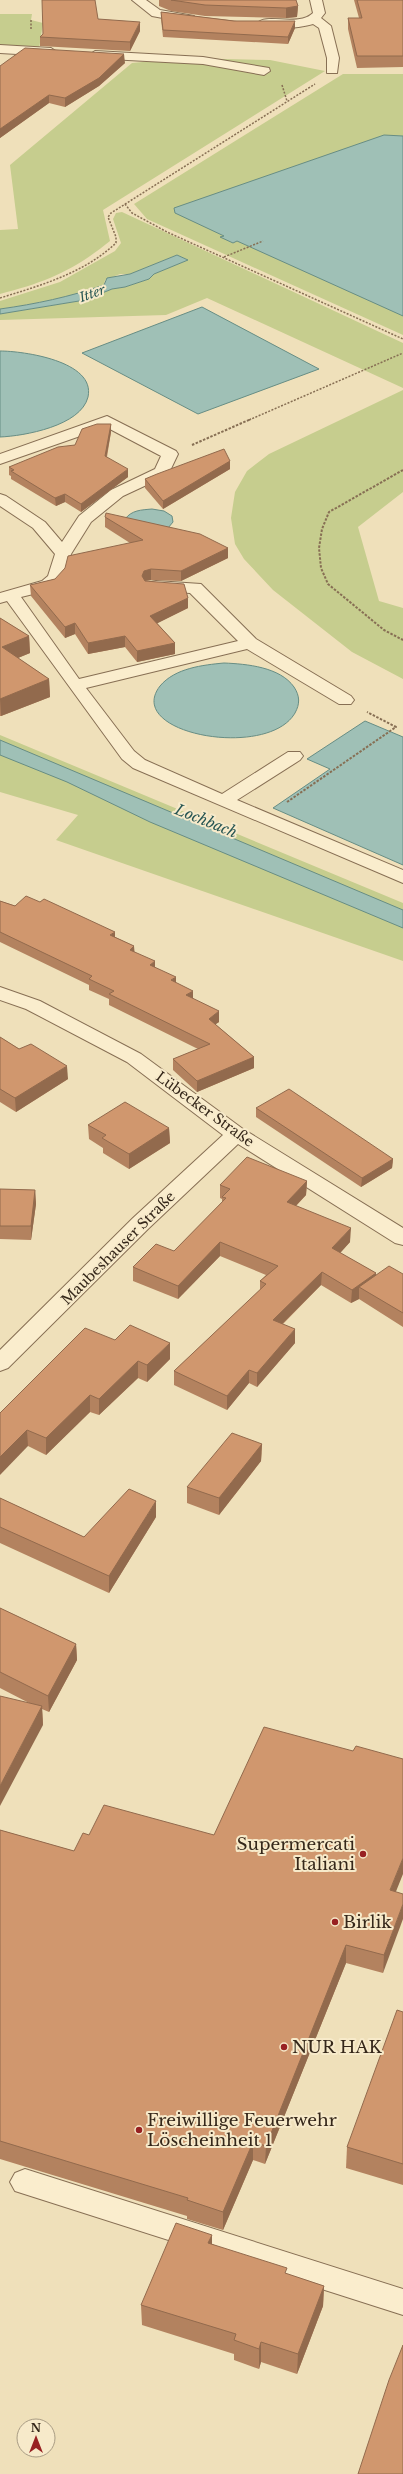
<svg xmlns="http://www.w3.org/2000/svg" width="403" height="2474" viewBox="0 0 403 2474" font-family="'Libre Baskerville',serif">
<style>
.green{fill:#c6cd8e}
.water{fill:#9fc0b6;stroke:#678d84}
.lines{fill:none;stroke-linecap:round;stroke-linejoin:round}
.minor-casing{stroke:#876f54;stroke-width:2}
.path-far1{stroke:#876f54;stroke-width:1.5;stroke-dasharray:2 1.5;stroke-linecap:butt}
.path{stroke:#876f54;stroke-width:2;stroke-dasharray:2.5 1.5;stroke-linecap:butt}
.minor{fill:#faedcd;fill-rule:evenodd}
.wall{fill:#b3825f}
.shaded-wall{fill:#926a4d}
.building{fill:#d0976e;stroke:#926a4d}
.poi-dot{fill:#982122;stroke:#f7eaca;stroke-width:1.5}
.labels{text-anchor:middle;stroke-width:4;stroke-linejoin:round;paint-order:stroke}
.far-water-label{font-size:13px;font-style:italic;fill:#285653;stroke:#f7eaca}
.street-label{font-size:14px;fill:#35271a;stroke:#f7eaca}
.water-label{font-size:15px;font-style:italic;fill:#285653;stroke:#f7eaca}
.near-poi-label{font-size:17px;fill:#35271a;stroke:#f7eaca;text-anchor:start}
</style>
<rect width="100%" height="100%" fill="#efe0ba"/>
<g class="green">
<path d="M0 14H32L31 20 43 23 39 49 0 46Z"/>
<path d="M184 58 270 60 325 71 103 210 110 241C73 271 46 282 0 294V230L18 229 10 165 132 63Z"/>
<path d="M343 74H403V335L147 219 134 204Z"/>
<path d="M122 212 403 343V388L207 298 166 315 0 320V314L85 300 112 289 125 287 149 279 154 274 188 260 177 255 130 274H120L105 280 104 285C69 297 36 304 0 309V301L60 282 115 251 121 243 113 219 116 213Z"/>
<path d="M403 390V492L358 527 379 601 403 608V679L352 652 273 590 244 559 235 544 231 518 235 492 247 471 269 454Z"/>
<path d="M0 735 403 903V961L56 840 78 815 0 792Z"/>
</g>
<g class="water">
<path d="M384 135 403 136V316L237 241 233 243 220 237 224 236 175 213 174 208Z"/>
<path d="M177 255 188 260 154 274 149 279 125 287 112 289 85 300 0 314V309C36 304 69 297 104 285L107 278 130 274Z"/>
<path d="M202 307 319 369 198 414 82 353Z"/>
<path d="M0 351C23 351 96 361 88 397 81 426 24 436 0 437Z"/>
<path d="M152 509 164 511 172 516 173 522 168 528 125 519C132 510 141 510 152 509Z"/>
<path d="M224 663C247 664 280 667 294 687 300 696 300 704 295 713 268 760 123 734 160 686 175 668 203 665 224 663Z"/>
<path d="M365 721 403 737V865L273 808 330 769 307 759Z"/>
<path d="M0 740 403 910V928L150 822 67 782 0 755Z"/>
</g>
<g class="lines">
<g class="minor-casing">
<g id="minor">
<path d="M132 0H146L160 10 194 16 196 19 190 23 152 16Z"/>
<path d="M310 0H322L325 13 321 18 331 26 339 58 337 73H327V58L319 28 313 24C303 27 265 33 258 23 265 13 299 27 313 13Z"/>
<path d="M0 45 51 48 57 52 51 56 0 53Z"/>
<path d="M95 51 203 57 269 68 270 71 264 75 203 64 90 58 89 55Z"/>
<path d="M107 416 176 451 178 454 168 475 123 496 91 522 71 554 64 578 54 589 21 597 79 679 238 641 190 593 150 590 148 586 150 582 156 581 201 584 256 639 351 696 354 700 351 704H339L247 649 86 688 134 751 145 760 222 794 288 752H300L303 756 300 760 237 800 403 870V883L133 768 122 759 7 601 0 603V593L42 581 48 576 55 554 33 528 0 506V494L6 496 45 522 62 542 79 516 111 490 155 469 161 456 106 427 0 464V454Z"/>
<path d="M0 987 40 1001 141 1054 243 1129 403 1228V1245L395 1243 238 1144 149 1228 8 1368 0 1371V1350L133 1218 223 1135 127 1062 26 1009 0 1000Z"/>
<path d="M25 2169 403 2289V2315L15 2191 10 2182 15 2173Z"/>
</g>
</g>
<g class="path-far1">
<path d="M31 20V29"/>
<path d="M282 85 287 101"/>
<path d="M125 204 132 213 167 232 403 339"/>
<path d="M224 257 263 241"/>
<path d="M0 298C42 285 84 273 116 243V237L108 217 111 213 315 84"/>
<path d="M249 420 403 353"/>
</g>
<g class="path">
<path d="M192 445 251 419"/>
<path d="M403 470 329 512 322 529 319 548 321 568 328 584 384 630 403 640"/>
<path d="M287 802 396 727 367 712"/>
</g>
<use href="#minor" class="minor"/>
</g>
<g class="wall">
<path d="M159 0H296L298 6 297 17 286 18 205 16 171 11 159 6Z"/>
<path d="M354 0H403V67L357 68 348 29V18H359Z"/>
<path d="M161 12 295 28 288 44 163 37 161 19Z"/>
<path d="M98 19 140 31 130 51 40 46V37L43 34Z"/>
<path d="M125 63 99 86 65 107 49 103 0 138V66Z"/>
<path d="M111 424V432L107 457 128 477 81 512 65 502 56 506 11 479V476L9 475V467L75 445Z"/>
<path d="M230 461V469L163 509 145 488V479Z"/>
<path d="M105 517 228 548V558L181 581 151 580 145 581 188 598V608L157 623 175 643V654L137 662 125 647 88 654 75 634 65 638 31 596 30 585 55 579 130 543 105 527Z"/>
<path d="M0 618 29 636 30 653 18 658 49 679 50 697 1 716H0Z"/>
<path d="M0 901 115 937 134 946V952L176 983 219 1022 215 1024 254 1057V1068L197 1092 173 1070V1059L198 1049 109 1005V999L89 990V985L0 942Z"/>
<path d="M0 1037 68 1079 16 1112 0 1102Z"/>
<path d="M256 1108 393 1159 392 1168 361 1187 256 1117Z"/>
<path d="M88 1125 169 1128 170 1143 129 1169 103 1153V1148L89 1139Z"/>
<path d="M307 1181 306 1195 296 1206 350 1242 340 1253 376 1273V1275L403 1274V1327L359 1299 351 1303 321 1285 283 1324 295 1343 257 1387 249 1383 227 1410 174 1385V1371L260 1290V1281L266 1275 220 1256 178 1299 133 1281V1267L174 1251 222 1203V1199L220 1198V1185Z"/>
<path d="M0 1189 35 1190 36 1204 31 1240 0 1239Z"/>
<path d="M115 1340 170 1359 147 1382 138 1378 99 1415 90 1412 46 1455 28 1446 0 1413Z"/>
<path d="M262 1444 261 1461 219 1515 187 1503V1487Z"/>
<path d="M0 1498 84 1537 156 1517 109 1593 0 1543Z"/>
<path d="M0 1608 76 1644 77 1660 49 1712 42 1709 43 1725 31 1704 0 1688Z"/>
<path d="M0 1830 74 1851 89 1835 396 1892 383 1973 346 1963 265 2164 253 2160 223 2230 187 2219V2216L0 2159Z"/>
<path d="M403 2012V2185L346 2168 347 2147Z"/>
<path d="M212 2235V2244L287 2274 324 2286 323 2306 297 2374 261 2362 259 2369 234 2360V2354L142 2325 141 2305Z"/>
</g>
<g class="shaded-wall">
<path d="M298 6 297 17 286 18V8Z"/>
<path d="M295 21V28L288 44V37Z"/>
<path d="M140 22V31L130 51V42Z"/>
<path d="M124 54 125 63 99 86 65 107V98Z"/>
<path d="M49 95V103L0 138V129Z"/>
<path d="M111 424V432L105 464V456Z"/>
<path d="M230 461V469L163 509V501Z"/>
<path d="M128 469V477L81 512V504Z"/>
<path d="M65 494V502L56 506 55 498Z"/>
<path d="M228 548V558L181 581V571Z"/>
<path d="M151 569V580L144 581 142 576 144 571Z"/>
<path d="M188 598V608L150 627V616Z"/>
<path d="M75 623V634L65 638V627Z"/>
<path d="M29 636 30 653 3 664 2 647Z"/>
<path d="M125 636V647L88 654V643Z"/>
<path d="M175 643V654L137 662V651Z"/>
<path d="M49 679 50 697 1 716 0 699Z"/>
<path d="M115 932V942L110 935Z"/>
<path d="M134 946 135 957 130 950Z"/>
<path d="M155 961V972L150 965Z"/>
<path d="M176 977V987L171 980Z"/>
<path d="M193 991V1001L186 995Z"/>
<path d="M219 1011V1022L209 1029V1019Z"/>
<path d="M254 1057V1068L197 1092V1081Z"/>
<path d="M67 1066 68 1079 16 1112 15 1098Z"/>
<path d="M169 1128 170 1143 129 1169V1154Z"/>
<path d="M393 1159 392 1168 361 1187 362 1178Z"/>
<path d="M307 1181 306 1195 286 1216 287 1202Z"/>
<path d="M35 1190 36 1204 31 1240V1226Z"/>
<path d="M351 1228 350 1242 332 1262V1248Z"/>
<path d="M220 1242V1256L178 1299V1286Z"/>
<path d="M322 1272 321 1285 273 1333V1320Z"/>
<path d="M376 1273 375 1287H359V1299L351 1303 352 1290Z"/>
<path d="M295 1329V1343L257 1387V1373Z"/>
<path d="M170 1343V1359L147 1382V1365Z"/>
<path d="M138 1361V1378L99 1415V1399Z"/>
<path d="M249 1370V1383L227 1410V1396Z"/>
<path d="M90 1395V1412L46 1455V1438Z"/>
<path d="M27 1430 28 1446 0 1475V1457Z"/>
<path d="M262 1444 261 1461 219 1515V1498Z"/>
<path d="M156 1501V1517L109 1593V1576Z"/>
<path d="M76 1644 77 1660 49 1712 48 1696Z"/>
<path d="M42 1706 43 1725 0 1806V1786Z"/>
<path d="M403 1858V1874L389 1909 390 1890Z"/>
<path d="M403 1904V1919L383 1973 384 1955Z"/>
<path d="M346 1945V1963L265 2164 266 2146Z"/>
<path d="M253 2142V2160L223 2230V2212Z"/>
<path d="M212 2235V2255L208 2243Z"/>
<path d="M324 2286 323 2306 297 2374 298 2354Z"/>
<path d="M261 2342V2362L259 2369V2349Z"/>
</g>
<g class="building">
<path d="M42 0H95L98 19 140 22 130 42 40 37 43 34Z"/>
<path d="M171 0H296L298 6 286 8 205 5Z"/>
<path d="M357 0H403V56H357L348 18H362Z"/>
<path d="M161 12 234 21H295L288 37 163 30Z"/>
<path d="M25 48 124 54 99 78 65 98 49 95 0 129V66Z"/>
<path d="M97 424H111L105 456 128 469 81 504 65 494 55 498 11 471 14 470 9 467 58 447 75 445 82 429Z"/>
<path d="M224 449 230 461 163 501 145 479 157 474Z"/>
<path d="M106 513 200 534 228 548 181 571 151 569 144 571 142 576 145 581 184 584 188 598 150 616 175 643 137 651 125 636 88 643 75 623 65 627 30 585 55 579 65 568 68 556 143 540 105 517Z"/>
<path d="M0 618 29 636 2 647 49 679 0 699Z"/>
<path d="M26 896 40 902 44 899 115 932 110 935 134 946 130 950 155 961 150 965 176 977 171 980 193 991 186 995 219 1011 209 1019 254 1057 197 1081 173 1059 210 1044 109 994 114 991 89 979 92 976 0 932V901L15 906Z"/>
<path d="M0 1037 19 1049 31 1044 67 1066 15 1098 0 1089Z"/>
<path d="M289 1089 393 1159 362 1178 256 1108Z"/>
<path d="M125 1102 169 1128 129 1154 102 1138 106 1135 88 1125Z"/>
<path d="M247 1157 307 1181 287 1202 351 1228 332 1248 376 1273 352 1290 322 1272 273 1320 295 1329 257 1373 249 1370 227 1396 174 1371 266 1284 260 1281 278 1266 220 1242 178 1286 133 1267 156 1244 174 1251 226 1198 222 1197 230 1189 220 1185Z"/>
<path d="M0 1189 35 1190 31 1226H0Z"/>
<path d="M389 1266 403 1274V1313L359 1287Z"/>
<path d="M130 1325 170 1343 147 1365 138 1361 99 1399 90 1395 46 1438 27 1430 0 1457V1413L85 1328 115 1340Z"/>
<path d="M232 1433 262 1444 219 1498 187 1487Z"/>
<path d="M129 1489 156 1501 109 1576 0 1527V1498L84 1537Z"/>
<path d="M0 1608 76 1644 48 1696 0 1672Z"/>
<path d="M0 1696 42 1706 0 1786Z"/>
<path d="M264 1727 353 1751 356 1746 403 1759V1858L390 1890 403 1894V1904L384 1955 346 1945 266 2146 253 2142 223 2212 187 2200 188 2198 0 2141V1830L74 1851 83 1833 89 1835 104 1805 214 1835Z"/>
<path d="M397 2010 403 2012V2164L347 2147Z"/>
<path d="M176 2223 212 2235 208 2243 287 2268 285 2273 324 2286 298 2354 261 2342 259 2349 234 2340 236 2334 141 2305Z"/>
<path d="M403 2345V2474H358L389 2380Z"/>
</g>
<g class="poi-dot">
<circle cx="363" cy="1854" r="4"/>
<circle cx="335" cy="1922" r="4"/>
<circle cx="284" cy="2047" r="4"/>
<circle cx="139" cy="2130" r="4"/>
</g>
<g class="labels">
<g class="far-water-label">
<text transform="translate(92 293) rotate(-20)" y="5">Itter</text>
</g>
<g class="street-label">
<text transform="translate(205 1109) rotate(36)" y="5">Lübecker Straße</text>
<text transform="translate(118 1248) rotate(-45)" y="5">Maubeshauser Straße</text>
</g>
<g class="water-label">
<text transform="translate(206 821) rotate(22)" y="5">Lochbach</text>
</g>
<g class="near-poi-label">
<text x="355" y="1850" text-anchor="end">Supermercati<tspan x="355" dy="20">Italiani</tspan></text>
<text x="343" y="1928">Birlik</text>
<text x="292" y="2053">NUR HAK</text>
<text x="147" y="2126">Freiwillige Feuerwehr<tspan x="147" dy="20">Löscheinheit 1</tspan></text>
</g>
</g>
<g transform="translate(36 2438)"><circle r="19" fill="#f7eaca" stroke="#a99c84"/>
<path d="M0-3L7 15L0 10L-7 15Z" fill="#982122"/>
<text y="-6" font-size="11" font-weight="bold" text-anchor="middle" fill="#35271a">N</text>
</g>
</svg>
